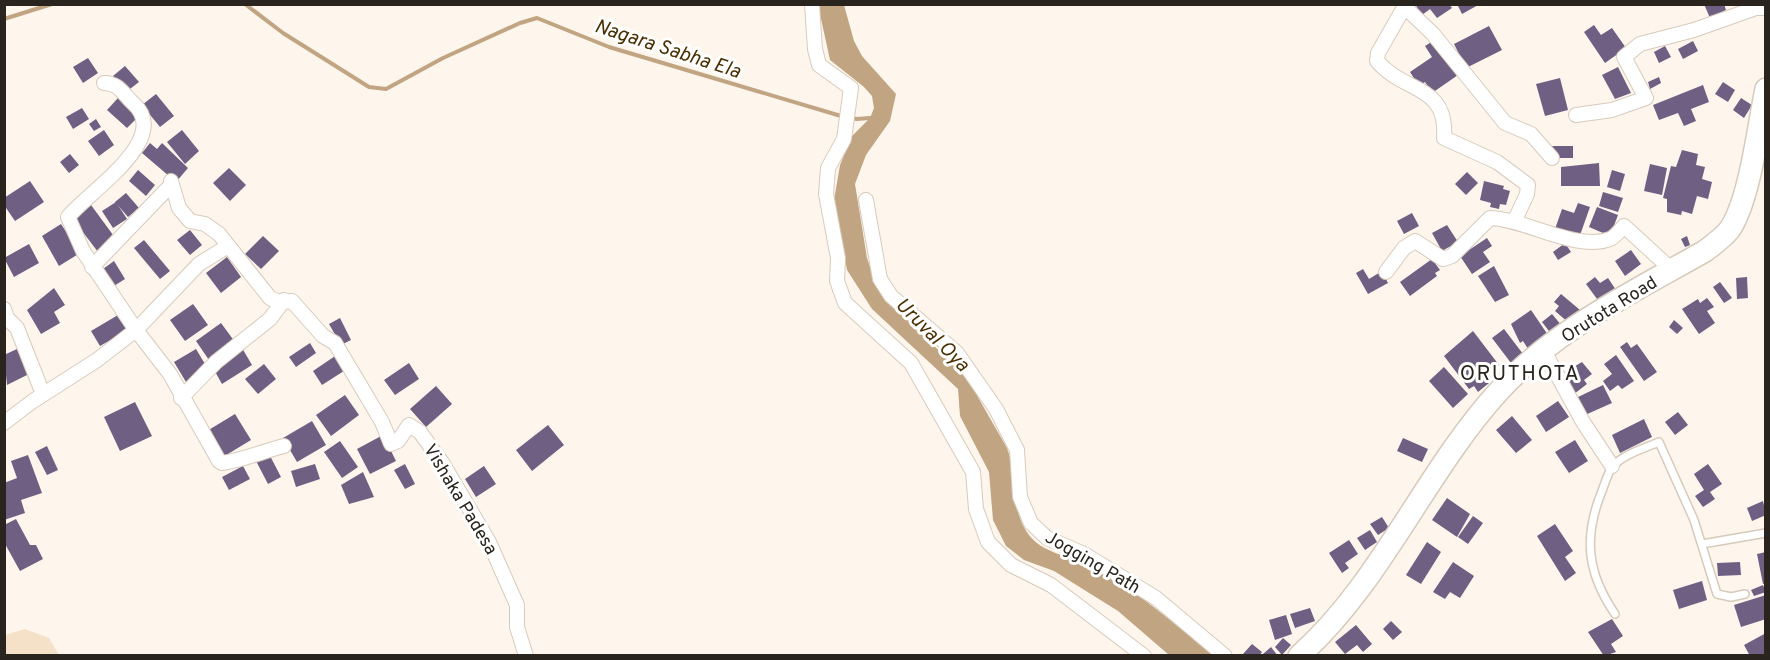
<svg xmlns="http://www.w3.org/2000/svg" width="1770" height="660" viewBox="0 0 1770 660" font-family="Overpass,sans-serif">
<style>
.green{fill:#f5e1c7}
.water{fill:#c1a582}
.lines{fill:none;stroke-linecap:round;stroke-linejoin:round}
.stream{stroke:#c1a582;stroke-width:4}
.building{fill:#6e5f83}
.service-casing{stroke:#d7cabb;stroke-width:10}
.minor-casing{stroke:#d7cabb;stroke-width:16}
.primary-casing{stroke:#d7cabb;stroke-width:24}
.service{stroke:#fff;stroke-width:7}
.minor{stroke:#fff;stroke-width:14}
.primary{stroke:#fff;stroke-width:21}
.labels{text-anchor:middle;stroke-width:6;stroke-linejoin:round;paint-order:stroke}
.street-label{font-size:18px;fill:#29241e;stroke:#fff}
.water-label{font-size:20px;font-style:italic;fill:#4b2f00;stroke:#fff}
.quarter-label{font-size:21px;letter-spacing:1.5px;fill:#29241e;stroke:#fff}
</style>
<rect width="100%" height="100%" fill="#fef6ed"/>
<path class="green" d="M25 629 49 638 59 655H5V635Z"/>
<path class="water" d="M818 5H844L854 41 862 56 896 94 890 121 866 155 855 184 867 258 874 279 884 297 967 378 1007 448C1018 476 1009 508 1029 535 1041 552 1071 557 1089 565 1136 587 1174 626 1215 655H1169L1118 611 1054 571 1024 560 1006 546 993 520 989 472 960 416 958 389 872 309 847 270 834 200 840 165 852 136 870 118 874 108 872 96 864 87 830 60Z"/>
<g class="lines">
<g class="stream">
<path d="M245 4 283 33 369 87 386 89 443 58 520 23 537 18 609 47 841 116 857 119 870 118"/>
<path d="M4 19 52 4"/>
</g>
</g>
<g class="building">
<path d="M1415 4H1449L1452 8 1437 18 1430 9 1422 15Z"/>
<path d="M1457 4H1480L1462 14Z"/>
<path d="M1704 4H1724L1726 10 1710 18Z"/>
<path d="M1594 25 1601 35 1612 28 1626 48 1605 63 1584 32Z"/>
<path d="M1489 26 1502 50 1466 68 1454 44Z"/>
<path d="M1433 41 1458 75 1432 93 1425 82 1419 86 1410 72 1432 57 1425 46Z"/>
<path d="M1693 41 1698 51 1683 59 1678 49Z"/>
<path d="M1665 46 1671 57 1659 63 1654 52Z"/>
<path d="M88 58 98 73 83 83 73 67Z"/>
<path d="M125 66 139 82 126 92 113 76Z"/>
<path d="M1618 67 1631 93 1615 99 1602 75Z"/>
<path d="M1659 77 1661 83 1650 89 1648 82Z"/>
<path d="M1560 78 1568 110 1545 116 1536 84Z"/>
<path d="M1723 82 1735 90 1728 102 1715 94Z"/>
<path d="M1703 85 1709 102 1691 109 1696 121 1684 126 1678 113 1659 120 1653 105Z"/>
<path d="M156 94 174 116 160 127 142 105Z"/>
<path d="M118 98 138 117 127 128 107 110Z"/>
<path d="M1741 98 1752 105 1744 118 1733 110Z"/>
<path d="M82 108 89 119 73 129 66 117Z"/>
<path d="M96 119 101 127 94 131 89 124Z"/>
<path d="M104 130 114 145 99 156 88 141Z"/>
<path d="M182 130 199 151 185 164 167 142Z"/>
<path d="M150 143 157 149 162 143 188 168 176 182 142 153Z"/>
<rect x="1552" y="146" width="21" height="12"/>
<path d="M1682 150 1698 154 1696 165 1705 167 1702 179 1712 182 1708 199 1697 196 1692 214 1682 211 1681 215 1667 212V199L1663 198 1671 166 1676 167Z"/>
<path d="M70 154 79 165 69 173 60 162Z"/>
<path d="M1599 163 1600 186H1561V167Z"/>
<path d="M1650 164 1667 168 1662 195 1644 191Z"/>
<path d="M229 168 246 185 230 201 213 183Z"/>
<path d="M138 170 155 185 146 196 129 181Z"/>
<path d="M1612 170 1625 174 1620 191 1607 187Z"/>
<path d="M1467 172 1478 183 1466 195 1455 184Z"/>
<path d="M30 181 44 202 15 221 4 205V198Z"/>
<path d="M1484 181 1504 186 1503 189 1510 191 1506 205 1500 204 1499 209 1490 207 1491 203 1480 200Z"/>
<path d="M1603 192 1623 198 1618 212 1599 206Z"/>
<path d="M126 193 139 208 128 217 115 202Z"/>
<path d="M116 202 127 219 113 228 102 211Z"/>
<path d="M1578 203 1590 207 1579 238 1555 229 1562 209 1574 213Z"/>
<path d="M91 205 116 239 98 252 73 219Z"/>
<path d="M1597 207 1618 215 1610 236 1589 227Z"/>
<path d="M1412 213 1419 226 1404 234 1397 221Z"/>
<path d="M61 224 80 253 59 266 42 236Z"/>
<path d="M1447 225 1458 242 1442 251 1432 233Z"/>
<path d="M190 230 202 245 190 255 177 240Z"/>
<path d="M263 236 279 251 261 269 245 254Z"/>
<path d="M1687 236 1690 245 1685 247 1681 239Z"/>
<path d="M1487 238 1492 246 1483 252 1490 262 1472 274 1460 256Z"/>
<path d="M144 240 170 271 160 279 134 248Z"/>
<path d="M1565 243 1571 252 1558 260 1553 252Z"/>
<path d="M29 244 39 263 14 277 4 258Z"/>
<path d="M1631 250 1641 264 1625 276 1615 261Z"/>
<path d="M227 257 241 277 221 293 206 273Z"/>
<path d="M1432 259 1440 270 1435 273 1437 276 1410 296 1400 282Z"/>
<path d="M114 261 125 279 114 286 103 269Z"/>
<path d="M1494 266 1509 295 1495 302 1478 276Z"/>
<path d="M1363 269 1369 279 1382 271 1388 283 1368 294 1356 273Z"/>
<path d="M1595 277 1600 283 1608 278 1616 290 1600 303 1586 284Z"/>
<path d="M1747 277 1748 298 1737 299 1736 278Z"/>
<path d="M1720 282 1732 298 1724 303 1713 287Z"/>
<path d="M54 288 65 305 54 312 60 323 41 334 27 310Z"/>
<path d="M1561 294 1580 310 1569 323 1555 311 1559 306 1554 302Z"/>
<path d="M1707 298 1714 307 1707 311 1715 323 1699 334 1682 309 1698 299 1700 303Z"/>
<path d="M193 304 208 325 185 341 170 320Z"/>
<path d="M1531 310 1548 335 1528 349 1523 341 1520 343 1511 324Z"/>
<path d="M1552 314 1562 326 1552 335 1542 322Z"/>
<path d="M118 315 128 330 100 346 91 331Z"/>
<path d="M340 318 351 340 341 345 329 324Z"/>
<path d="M1674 320 1683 328 1677 334 1669 327Z"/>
<path d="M221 323 235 342 209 360 196 341Z"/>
<path d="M1504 329 1523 354 1511 363 1492 338Z"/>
<path d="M1473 331 1499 365 1484 377 1489 383 1478 392 1474 386 1469 389 1444 356Z"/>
<path d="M1627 342 1631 348 1637 344 1657 372 1644 381 1620 347Z"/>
<path d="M310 343 316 353 296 367 289 357Z"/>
<path d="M242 348 252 365 222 384 213 368Z"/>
<path d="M17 349 29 374 7 385 4 355Z"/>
<path d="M196 349 208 369 186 382 174 362Z"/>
<path d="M338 354 347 369 322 385 313 371Z"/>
<path d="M1616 355 1634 381 1622 389 1618 385 1610 391 1603 381 1612 374 1604 364Z"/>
<path d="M1582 362 1592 374 1584 380 1587 384 1574 394 1560 375Z"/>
<path d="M409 363 419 379 395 395 384 380Z"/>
<path d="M264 364 276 379 258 394 245 379Z"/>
<path d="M1444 367 1468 394 1453 408 1429 381Z"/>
<path d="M1603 385 1612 403 1585 415 1576 398Z"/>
<path d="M436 386 452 404 426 427 410 409Z"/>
<path d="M345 395 359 415 331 436 316 415Z"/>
<path d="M1558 401 1569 417 1546 432 1536 416Z"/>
<path d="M135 402 152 436 120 451 104 417Z"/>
<path d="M1678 412 1688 425 1675 435 1665 422Z"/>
<path d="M235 414 251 440 223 457 207 431Z"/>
<path d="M1512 416 1532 440 1516 453 1496 430Z"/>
<path d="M1644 419 1652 437 1620 453 1612 435Z"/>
<path d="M312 421 326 445 297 462 283 438Z"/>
<path d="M548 425 564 445 532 471 516 450Z"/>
<path d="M383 435 396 461 370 474 357 449Z"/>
<path d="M1403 438 1428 449 1422 462 1397 451Z"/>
<path d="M1575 440 1588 461 1569 473 1555 452Z"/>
<path d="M340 441 358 467 342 478 324 452Z"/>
<path d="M47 446 58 470 47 475 35 452Z"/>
<path d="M268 452 281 477 268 484 255 459Z"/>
<path d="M28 455 42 493 21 500 25 513 4 520V483L17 478 11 461Z"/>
<path d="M315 464 320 479 296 487 291 471Z"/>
<path d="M405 464 415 484 405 489 394 470Z"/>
<path d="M1708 464 1722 484 1710 492 1715 499 1703 507 1695 496 1704 490 1694 474Z"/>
<path d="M243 466 250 479 229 490 222 477Z"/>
<path d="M484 466 496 484 476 497 465 479Z"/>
<path d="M363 472 374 497 349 504 341 485Z"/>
<path d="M1447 498 1470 514 1457 537 1432 520Z"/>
<path d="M1763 501 1766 515 1752 521 1747 508Z"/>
<path d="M1473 516 1483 523 1468 544 1458 537Z"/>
<path d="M1382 517 1389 528 1378 535 1370 524Z"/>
<path d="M16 519 30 545H36L43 559 20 571 4 542V525Z"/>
<path d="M1555 524 1573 551 1565 557 1576 573 1565 581 1537 536Z"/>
<path d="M1370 530 1377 542 1365 550 1357 538Z"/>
<path d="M1349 540 1358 554 1345 563 1349 568 1342 573 1329 553Z"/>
<path d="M1427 542 1441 552 1421 584 1406 575Z"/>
<path d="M1766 552V583L1763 584 1757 554Z"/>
<path d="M1453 562 1474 576 1460 598 1450 592 1445 599 1433 592Z"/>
<path d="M1740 562 1741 575 1718 576 1717 563Z"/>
<path d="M1702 581 1707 600 1679 609 1673 590Z"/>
<path d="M1763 585 1766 592 1754 596 1751 590Z"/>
<path d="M1766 595V619L1741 627 1734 605Z"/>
<path d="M1310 608 1315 621 1295 628 1290 614Z"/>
<path d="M1286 615 1292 634 1275 640 1269 620Z"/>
<path d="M1612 619 1623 636 1611 644 1616 652 1604 656 1588 632Z"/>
<path d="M1391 621 1402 632 1393 640 1383 629Z"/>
<path d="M1356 625 1372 644 1363 652 1357 645 1345 654 1335 642Z"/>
<path d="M1766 633V654L1750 656 1744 645Z"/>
<path d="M1283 638 1291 645 1282 655 1275 647Z"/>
<path d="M1252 644 1262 652 1259 656 1243 654Z"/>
<path d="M1271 647 1278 656 1263 654Z"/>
</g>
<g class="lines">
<g class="service-casing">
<g id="service">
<path d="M1702 544 1766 533"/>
<path d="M1615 614C1587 573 1583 537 1602 491 1605 483 1608 472 1613 466 1624 454 1645 448 1659 442L1694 520 1717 594 1731 597 1745 594"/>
</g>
</g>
<g class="minor-casing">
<g id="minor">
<path d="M812 4 815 49 819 65 851 88 844 139 828 168 826 194 838 258 837 281 845 303 911 363 973 472 976 509 988 542 1011 565 1051 585 1144 656"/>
<path d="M104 83C119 83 123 94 133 103 173 139 89 191 68 217L83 251 136 330 199 264 228 246"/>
<path d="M1576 115 1612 110 1646 98 1624 57 1640 44 1694 30 1756 8H1766"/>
<path d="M171 181 179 208 190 221 205 224 219 234 270 298 279 302 292 301 323 336 335 343 382 422 391 444 398 441 409 425 420 432 443 464 489 542 517 605V627L526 656"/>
<path d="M866 200 880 279 891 296 957 353 996 409 1017 450 1020 497 1031 523 1047 538 1084 554 1156 598 1225 656"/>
<path d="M1515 220 1527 194 1528 185 1497 162 1444 138C1448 84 1405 94 1377 61L1378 53 1402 11H1409L1433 34 1505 123 1531 134 1552 158"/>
<path d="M92 267 171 185"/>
<path d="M1386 272 1404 248 1415 241 1443 259 1452 256 1490 218C1526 219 1576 252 1610 239 1615 237 1620 230 1624 226L1672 270"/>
<path d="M4 309 7 318 17 328 43 394"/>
<path d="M1544 351 1583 422 1612 466"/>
<path d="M181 398 216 362 270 319 284 300"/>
<path d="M4 423 33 401 97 360 136 330 170 374 219 461 222 463C244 460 263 451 284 446"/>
</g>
</g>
<g class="primary-casing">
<path id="primary" d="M1299 656C1382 582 1425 472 1499 391 1554 330 1635 291 1705 251 1714 244 1723 238 1730 229 1750 199 1758 127 1766 89"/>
</g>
<use href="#service" class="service"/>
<use href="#minor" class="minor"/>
<use href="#primary" class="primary"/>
</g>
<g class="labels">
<g class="street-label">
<text transform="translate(1609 309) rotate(-32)" y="6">Orutota Road</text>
<text transform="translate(461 499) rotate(59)" y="6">Vishaka Padesa</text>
<text transform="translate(1093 562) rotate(30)" y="6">Jogging Path</text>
</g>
<g class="water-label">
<text transform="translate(668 48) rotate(18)" y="7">Nagara Sabha Ela</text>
<text transform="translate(933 334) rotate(45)" y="7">Uruval Oya</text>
</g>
<g class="quarter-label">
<text x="1520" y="380">ORUTHOTA</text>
</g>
</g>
<rect width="1770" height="660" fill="none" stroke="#29241e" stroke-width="12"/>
</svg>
